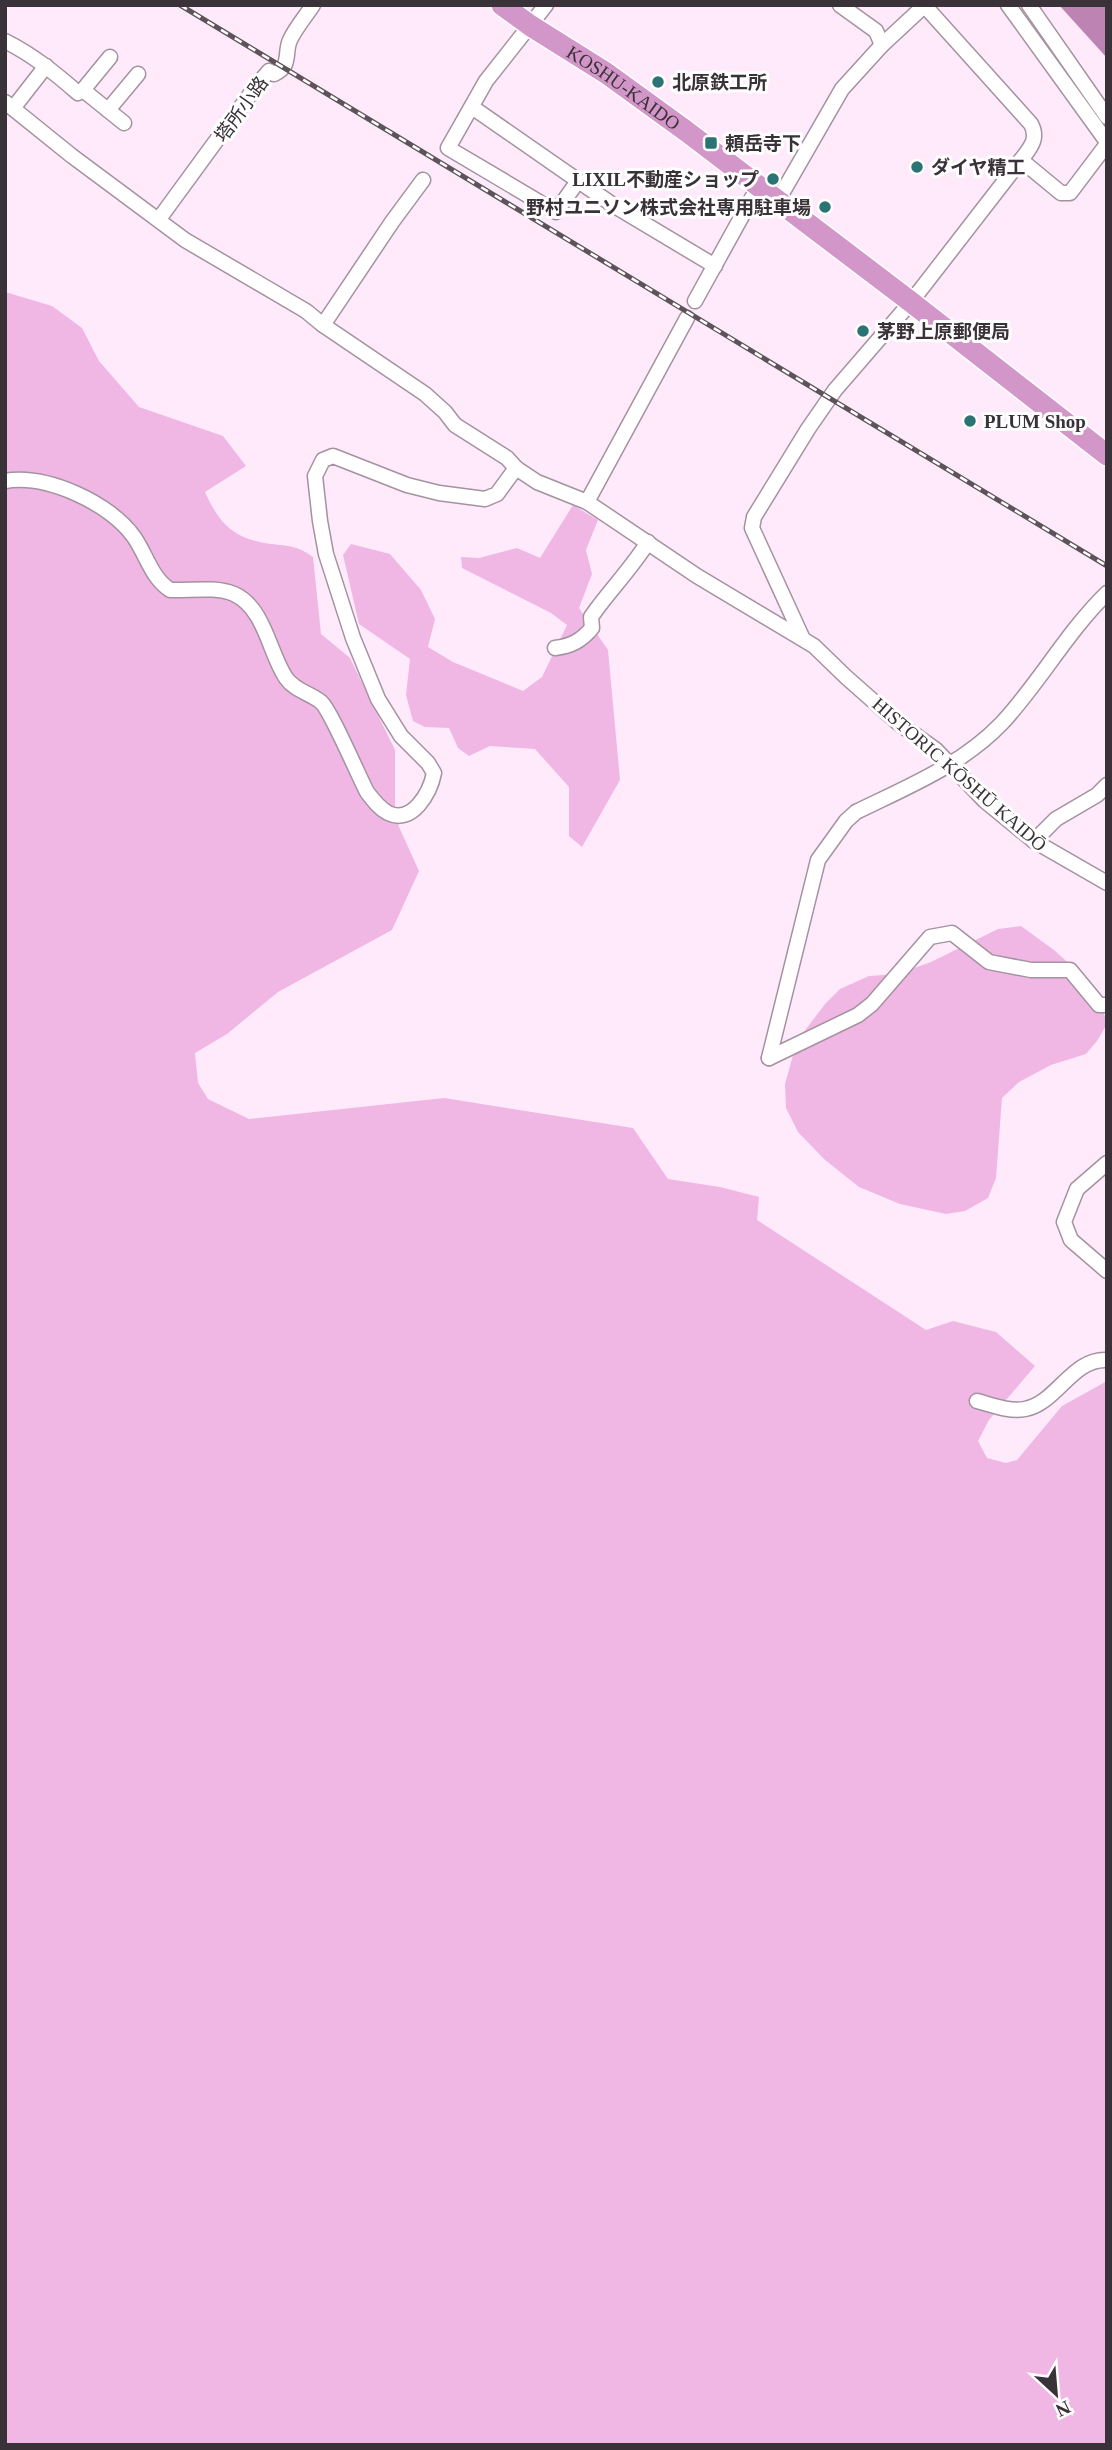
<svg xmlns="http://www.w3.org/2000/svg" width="1112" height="2450" viewBox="0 0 1112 2450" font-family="'Times New Roman','Noto Sans JP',serif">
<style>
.green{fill:#f0b7e5}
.water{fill:#bd84b3}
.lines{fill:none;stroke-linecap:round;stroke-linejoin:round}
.minor-casing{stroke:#a492a0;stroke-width:17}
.highway-casing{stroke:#fff;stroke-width:24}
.minor{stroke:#fff;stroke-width:14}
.highway{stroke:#d396c8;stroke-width:21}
.rail-casing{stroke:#5d545b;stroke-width:5}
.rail{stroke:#fefefe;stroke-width:2.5;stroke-dasharray:8;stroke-linecap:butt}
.poi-dot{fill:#2a7475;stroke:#fefefe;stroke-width:2.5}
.labels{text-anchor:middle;stroke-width:6;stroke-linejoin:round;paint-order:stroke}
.poi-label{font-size:19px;font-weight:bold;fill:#393238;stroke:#fefefe;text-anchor:start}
.street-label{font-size:19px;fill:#393238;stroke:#fefefe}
</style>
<rect width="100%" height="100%" fill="#feeafa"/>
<g class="green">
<path d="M5 292 52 306 82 328 99 361 139 407 223 436 246 466 205 492C220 525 234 539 271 544 289 546 298 546 313 557L321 634 350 658 395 750V818L419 871 392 930 278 992 227 1034 195 1053 198 1083 208 1099 249 1119 444 1098 633 1128 668 1179 720 1187 759 1197 757 1220 926 1330 953 1321 996 1332 1035 1366 989 1420 978 1441 987 1458 1006 1463 1017 1460 1062 1406 1107 1381V2445H5Z"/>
<path d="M573 505 598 520 586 550 592 574 579 608 608 650 620 780 582 847 569 836V787L535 749 490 746 469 756 458 748 449 728 425 727 413 721 406 695 410 659 359 624 343 555 351 544 390 554 421 590 435 619 428 647 453 662 523 691 542 677 567 625 551 613 462 568 461 557 479 558 517 548 540 558Z"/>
<path d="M1021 926 1054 950 1097 989 1107 1024 1097 1041 1086 1054 1051 1065 1019 1082 1002 1098 996 1178 988 1198 965 1211 946 1214 900 1204 859 1187 824 1159 798 1132 786 1108 785 1084 797 1041 825 1004 840 989 869 976 898 974 931 962 998 929Z"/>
</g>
<path class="water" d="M1059 5H1107V58Z"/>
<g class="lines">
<g class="minor-casing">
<g id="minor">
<path d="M546 5 486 81 448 148 556 212 578 181"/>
<path d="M840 5 876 31 882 45"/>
<path d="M1008 5 1107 142"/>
<path d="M1029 5 1107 117"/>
<path d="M5 41C33 55 55 73 78 93L83 90 124 123"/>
<path d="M83 90 110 57"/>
<path d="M5 102 72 156 185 240 306 311 323 325 425 394 445 412 455 425 507 458 516 468 537 482 587 502 697 576 814 646 846 677 897 722 936 750 985 801 1034 841 1107 883"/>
<path d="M14 107 46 66"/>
<path d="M472 107 613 205 715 266"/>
<path d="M108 110 138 74"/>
<path d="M1021 160 1061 193H1070L1107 144"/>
<path d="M777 202 842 89 882 45 925 5"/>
<path d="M159 219 257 85 269 71 274 74C292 66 284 53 290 40 296 27 306 16 313 5"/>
<path d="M695 301 758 187"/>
<path d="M323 325 392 222 423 180"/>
<path d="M5 481C47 474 110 503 134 537 147 556 151 577 170 590 190 591 215 586 234 594 265 608 269 653 286 678 295 691 310 693 321 702 330 709 359 777 367 792 373 800 379 808 388 813 412 825 430 793 434 773L428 763 401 736 378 699 353 638 326 554 320 521 315 476 323 460 333 456 407 485 439 493 485 499 497 494 516 468"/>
<path d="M587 502 687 318"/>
<path d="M802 637 752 528 754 517 808 429 835 390 911 302 1021 160C1030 148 1039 139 1031 124L924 5"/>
<path d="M555 648C571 646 581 641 592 628L591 617 596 610C613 587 633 566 648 542"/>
<path d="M1034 841 1056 819 1097 795 1107 785"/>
<path d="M769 1058 818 860 846 821 856 812C907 787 962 765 1002 723 1040 682 1067 632 1107 593"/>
<path d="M769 1058 858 1015 872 1004 930 937 952 933 989 962 1031 970H1070L1099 1005H1107"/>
<path d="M1107 1163 1077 1189 1064 1222 1071 1240 1107 1271"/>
<path d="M977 1401C992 1405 1009 1412 1025 1409 1057 1403 1072 1358 1107 1360"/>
</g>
</g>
<g class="highway-casing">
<g id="highway">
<path id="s1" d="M502 5 531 26 606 73 686 131 911 302 1107 455"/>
</g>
</g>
<use href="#minor" class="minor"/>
<use href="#highway" class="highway"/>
<g class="rail-casing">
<path id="rail" d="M180 5 1107 566"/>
</g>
<use href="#rail" class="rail"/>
</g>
<g class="poi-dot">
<circle cx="658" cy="82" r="7"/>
<rect x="704" y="136" width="14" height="14" rx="3.5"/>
<circle cx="917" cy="167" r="7"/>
<circle cx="773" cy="179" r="7"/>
<circle cx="825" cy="207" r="7"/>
<circle cx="863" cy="331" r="7"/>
<circle cx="970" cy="421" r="7"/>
</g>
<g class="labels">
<g class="poi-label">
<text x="672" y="89">北原鉄工所</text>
<text x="725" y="150">頼岳寺下</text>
<text x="931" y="174">ダイヤ精工</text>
<text x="759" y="186" text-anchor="end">LIXIL不動産ショップ</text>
<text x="811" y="214" text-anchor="end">野村ユニソン株式会社専用駐車場</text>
<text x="877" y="338">茅野上原郵便局</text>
<text x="984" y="428">PLUM Shop</text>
</g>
<g class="street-label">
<text dy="7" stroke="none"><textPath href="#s1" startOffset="147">KOSHU-KAIDO</textPath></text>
<text transform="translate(241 109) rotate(-54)" y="7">塔所小路</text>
<text transform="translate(960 774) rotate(41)" y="7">HISTORIC KŌSHŪ KAIDŌ</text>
</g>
</g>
<rect width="1112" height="2450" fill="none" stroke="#393238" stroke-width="14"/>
<g transform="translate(1056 2394) rotate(154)" stroke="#fefefe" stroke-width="5" paint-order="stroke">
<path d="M0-5L12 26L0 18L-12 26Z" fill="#393238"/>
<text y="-10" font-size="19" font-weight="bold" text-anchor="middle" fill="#393238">N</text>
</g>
</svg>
